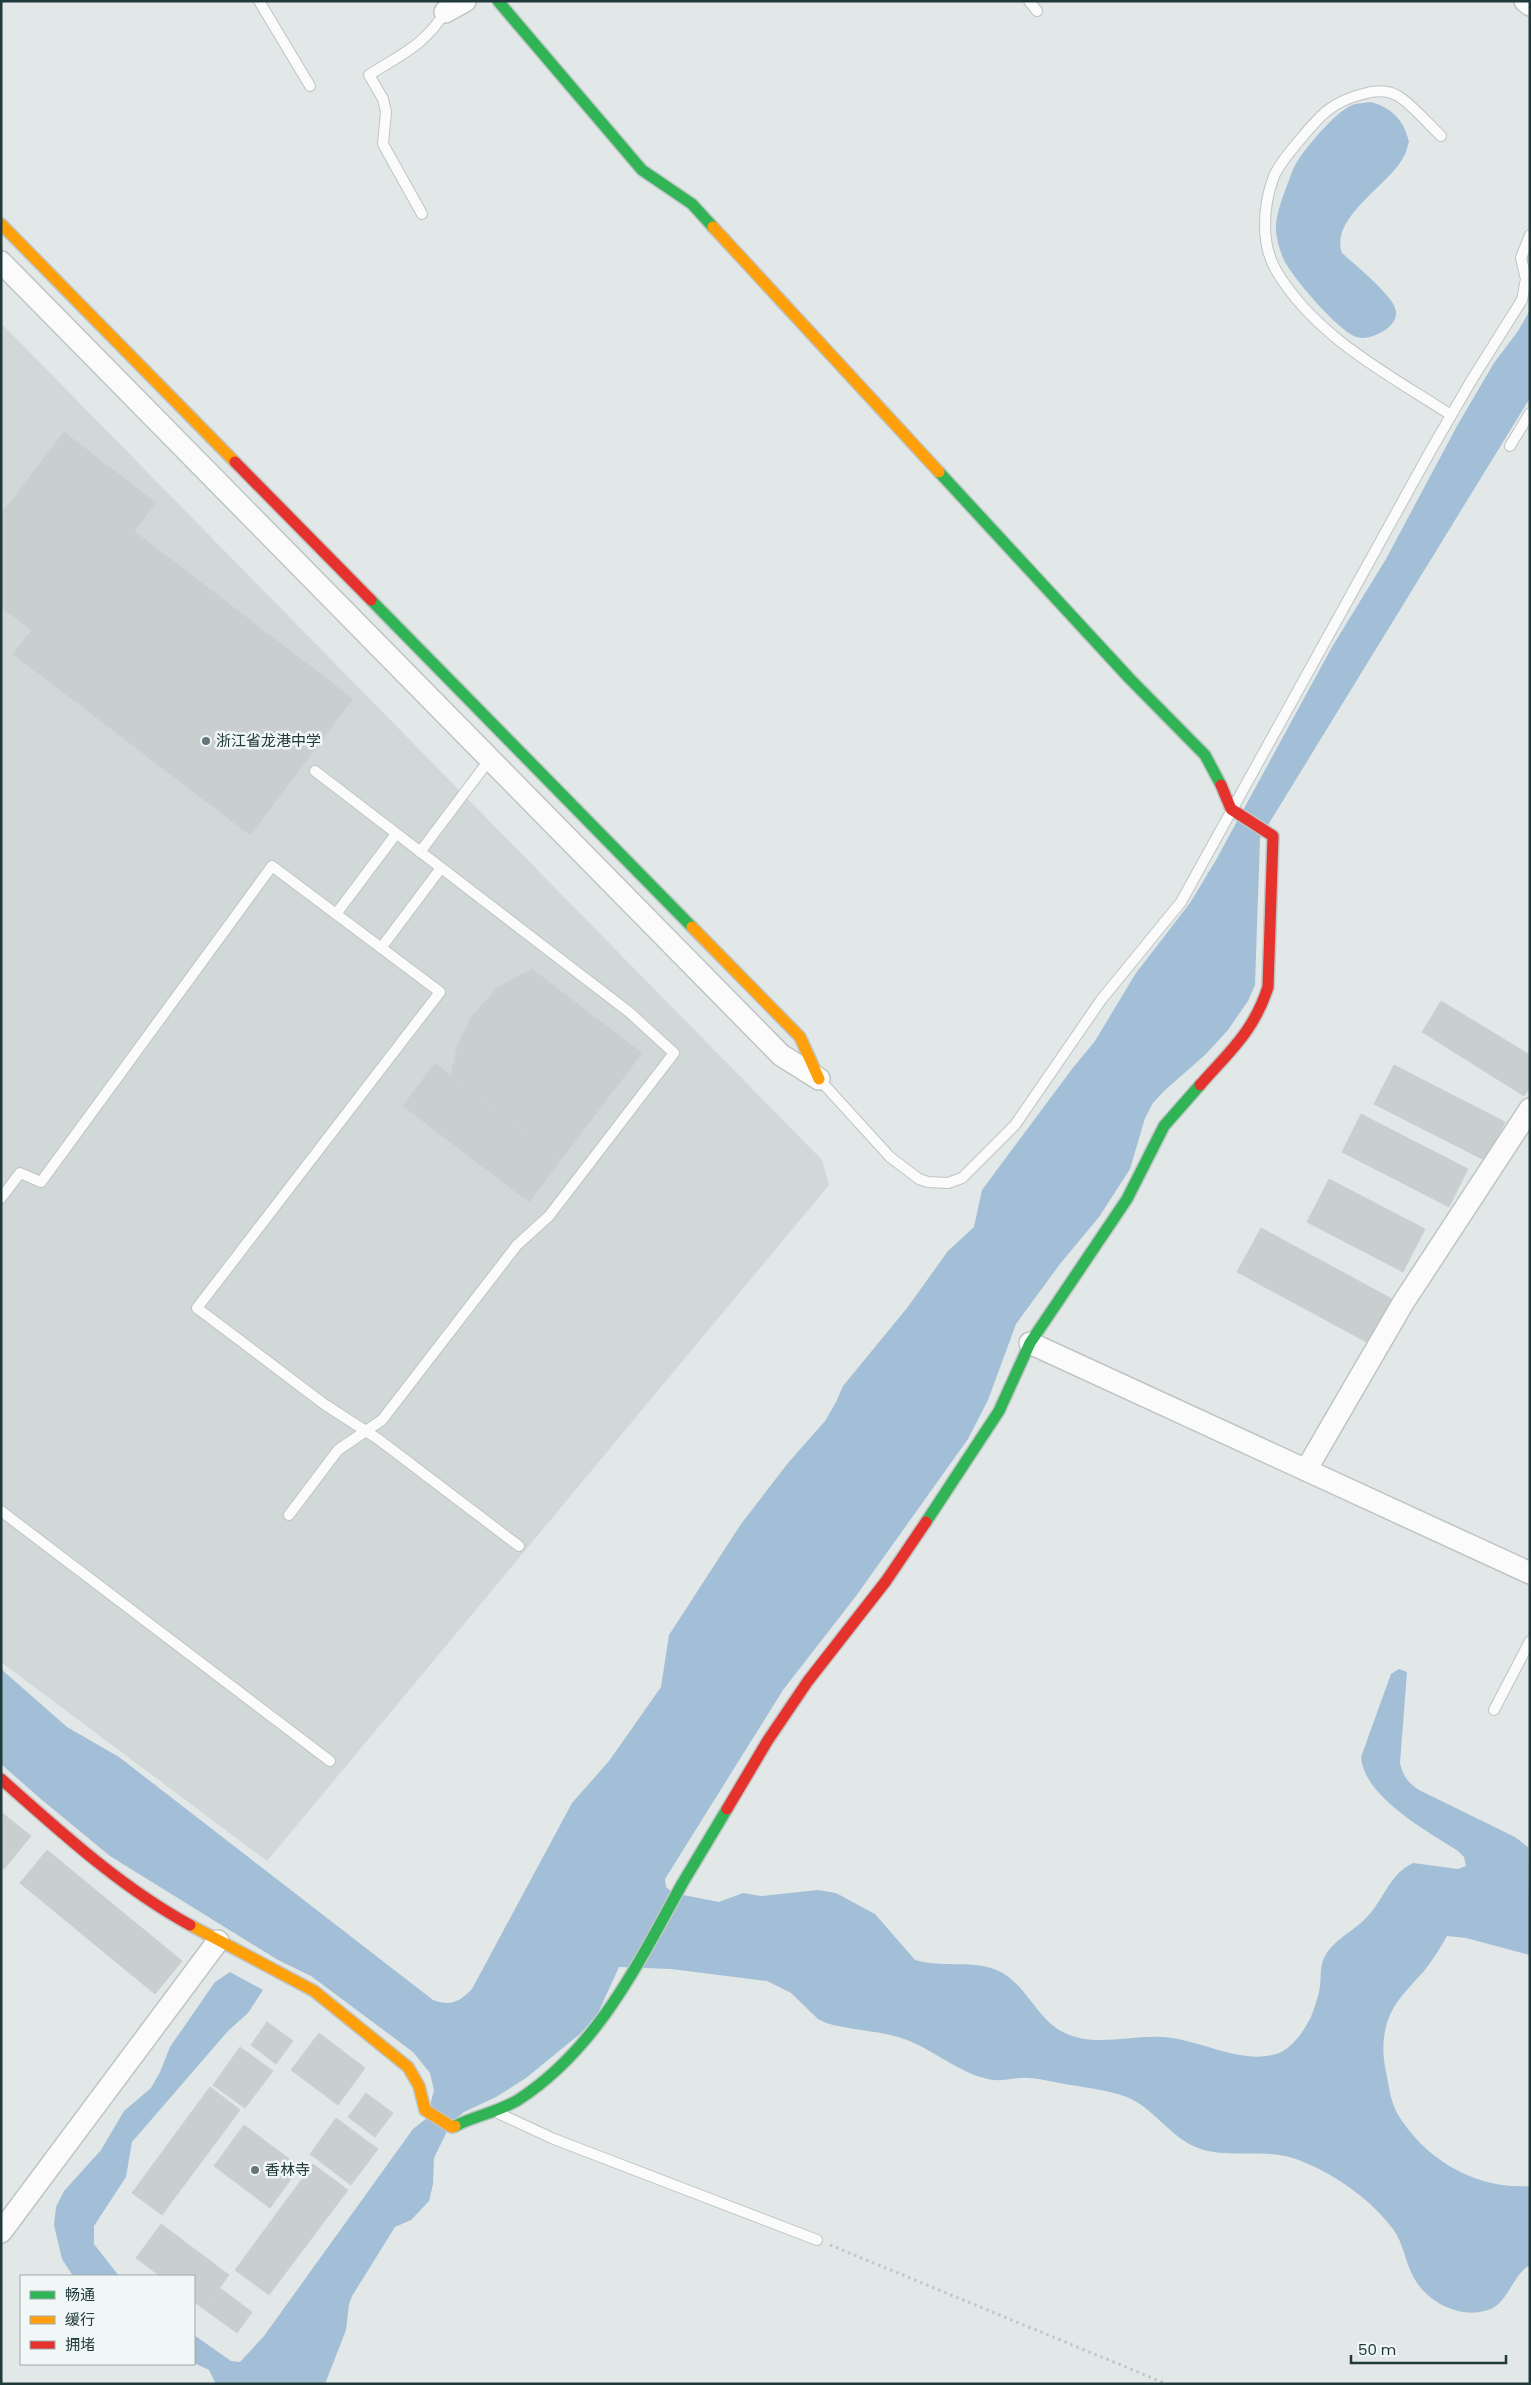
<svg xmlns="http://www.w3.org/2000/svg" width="1531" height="2385" viewBox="0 0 1531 2385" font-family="Poppins,'Noto Sans SC',sans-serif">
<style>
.built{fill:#d0d9d8}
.water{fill:#a2bfd7}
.building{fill:#c9cfce;stroke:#cbd0d0}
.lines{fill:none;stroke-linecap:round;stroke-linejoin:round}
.lane-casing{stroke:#bfc4c4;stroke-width:12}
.street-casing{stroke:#bfc4c4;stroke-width:24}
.fast-casing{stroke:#bec5c5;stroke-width:14}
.slow-casing{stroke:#bec5c5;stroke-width:14}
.jam-casing{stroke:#bec5c5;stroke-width:14}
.path{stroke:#bfc8c8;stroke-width:3;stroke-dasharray:2.5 4;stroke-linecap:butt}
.lane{stroke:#fbfbfb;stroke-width:10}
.street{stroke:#fbfbfb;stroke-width:21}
.fast{stroke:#30b455;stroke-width:11}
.slow{stroke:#ff9f0a;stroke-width:11}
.jam{stroke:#e5322d;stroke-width:11}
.poi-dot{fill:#647677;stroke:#f0f7f6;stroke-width:2}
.labels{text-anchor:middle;stroke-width:5;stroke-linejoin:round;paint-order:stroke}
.poi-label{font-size:15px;fill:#20393a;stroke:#f0f7f6;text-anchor:start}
</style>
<rect width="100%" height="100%" fill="#e2e7e7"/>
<path class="built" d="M1 323 822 1160 829 1185 267 1861 1 1662Z"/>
<g class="water">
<path d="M1371 102C1392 108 1404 120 1409 142 1407 146 1407 152 1404 156 1391 184 1329 217 1342 253 1354 264 1394 296 1396 311 1397 318 1392 326 1385 330 1377 335 1366 340 1357 337 1340 333 1292 277 1284 260 1280 251 1277 241 1276 231 1275 212 1286 190 1292 172 1298 155 1335 112 1352 105 1358 103 1365 103 1371 102Z"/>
<path d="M1530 310V398L1260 838 1255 985 1248 1001 1228 1030 1205 1055 1165 1090 1153 1103 1145 1118 1130 1169 1099 1217 1060 1264 1016 1324 988 1400 968 1439 856 1596 783 1690 665 1879 666 1887 673 1893 719 1902 743 1893 761 1896 818 1890 836 1893 875 1914 915 1960C941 1968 968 1960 994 1969 1025 1980 1035 2018 1063 2032 1094 2048 1128 2035 1161 2037 1197 2038 1240 2065 1276 2054 1291 2050 1304 2031 1311 2017 1314 2009 1317 2000 1319 1992 1322 1980 1319 1969 1324 1958 1332 1941 1352 1932 1365 1919 1384 1901 1388 1875 1413 1863L1458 1869 1466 1866 1464 1857 1458 1851C1427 1831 1364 1797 1361 1757L1391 1674 1399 1669 1407 1672 1400 1763C1403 1776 1408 1783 1419 1790L1515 1837 1528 1847 1530 1955 1466 1938 1447 1936C1440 1948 1433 1960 1424 1971 1409 1988 1391 2004 1386 2027 1382 2042 1383 2058 1386 2072 1389 2086 1390 2100 1397 2113 1424 2159 1476 2190 1530 2186V2265C1512 2275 1508 2304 1488 2310 1460 2319 1428 2303 1414 2278 1405 2262 1404 2244 1393 2229 1373 2203 1348 2184 1319 2169 1309 2164 1296 2158 1285 2156 1257 2150 1225 2158 1198 2148 1169 2137 1153 2106 1124 2096 1107 2090 1088 2088 1071 2085 1058 2083 1043 2079 1030 2078 1018 2077 1005 2081 993 2080 961 2075 936 2051 907 2040 881 2030 852 2031 826 2023L818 2019 791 1993 767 1981 671 1969 619 1967 598 2013 581 2033 526 2078 496 2097 464 2112 451 2123 434 2158 433 2184 429 2201 411 2220 395 2227 352 2296 349 2304 346 2330 325 2384H216L209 2370 194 2363V2335L231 2361 240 2362 264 2336 413 2129 427 2118 434 2090 430 2073 413 2052 311 1976 278 1960 110 1856 42 1800 1 1764V1669L67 1727 119 1757 433 2000C451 2007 460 2001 472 1989L572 1803 609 1761 661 1687 669 1635 741 1524 788 1463 825 1421 836 1402 843 1386 907 1308 948 1251 974 1227 982 1190 1072 1069 1095 1041 1136 973 1190 903 1216 860 1332 647 1386 559 1457 426 1494 363 1518 331Z"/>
<path d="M230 1972 263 1990 248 2013 228 2031 132 2142 126 2177 94 2226V2244L119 2276H73L62 2259 54 2225 56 2207 64 2191 101 2150 124 2111 151 2088 160 2072 170 2047 215 1982Z"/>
</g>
<g class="building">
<path d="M64 432 156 503 134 531 353 699 250 835 13 654 32 630 1 607V514Z"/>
<path d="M532 969 642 1053 561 1160 451 1075 458 1044 472 1016 498 987Z"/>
<path d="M1441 1001 1530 1055V1087L1524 1096 1422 1032Z"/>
<path d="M435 1063 561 1160 529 1202 403 1106Z"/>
<path d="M1394 1065 1505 1122 1486 1161 1374 1104Z"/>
<path d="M1361 1114 1468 1169 1449 1207 1342 1152Z"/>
<path d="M1329 1179 1425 1229 1403 1272 1307 1222Z"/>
<path d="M1261 1228 1394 1300 1370 1344 1237 1272Z"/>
<path d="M1 1812 31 1836 4 1869 1 1867Z"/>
<path d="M47 1850 182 1961 155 1994 20 1883Z"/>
<path d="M267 2022 293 2041 276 2064 251 2045Z"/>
<path d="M319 2033 365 2068 338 2105 291 2070Z"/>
<path d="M240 2047 273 2071 245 2108 213 2085Z"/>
<path d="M210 2087 240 2110 162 2215 132 2193Z"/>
<path d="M366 2093 393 2113 375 2137 348 2117Z"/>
<path d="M336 2118 378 2149 351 2185 310 2154Z"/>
<path d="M244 2125 300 2167 270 2208 214 2166Z"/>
<path d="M313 2164 348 2190 269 2295 235 2270Z"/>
<path d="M161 2224 229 2275 204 2309 194 2302V2276H160L136 2258Z"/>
<path d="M220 2288 252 2312 237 2333 204 2309Z"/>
</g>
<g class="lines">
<g class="lane-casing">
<g id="lane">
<path d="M259 1 310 86"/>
<path d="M1029 1 1037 11"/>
<path d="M1441 136C1430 126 1408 100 1396 95 1386 90 1373 91 1363 94 1330 102 1319 117 1298 142 1289 153 1280 163 1274 176 1263 205 1260 244 1277 272 1317 338 1388 374 1451 415"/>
<path d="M422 214 383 144 386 112 383 99 369 75C400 55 425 45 445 12"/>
<path d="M1510 446 1530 413"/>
<path d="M420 852 490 759"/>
<path d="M336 914 396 834"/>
<path d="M381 948 441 868"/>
<path d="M819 1079 890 1157 919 1179 928 1182 948 1183 962 1178 1015 1125 1101 1000 1181 902 1431 450 1471 381 1522 300 1526 279 1521 258 1530 235"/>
<path d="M1 1198 20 1173 41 1182 272 866 440 992 197 1308 324 1404 378 1439 519 1546"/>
<path d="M1 1511 330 1761"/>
<path d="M289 1515 338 1450 382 1420 517 1245 549 1216 674 1053 629 1012 315 771"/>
<path d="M1494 1710 1530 1641"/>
<path d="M500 2114 554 2139 817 2240"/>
</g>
</g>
<g class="street-casing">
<g id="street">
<path d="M1525 1 1530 5"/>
<path d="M445 12 465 1"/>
<path d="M1 262 781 1055 819 1079"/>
<path d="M1030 1343 1530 1573"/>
<path d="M1306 1470 1403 1303 1530 1109"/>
<path d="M1 2232 218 1941"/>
</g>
</g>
<g class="fast-casing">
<g id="fast">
<path d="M498 1 642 170 692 204 713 227"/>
<path d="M939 472 1130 679 1205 755 1221 785"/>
<path d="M371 600 692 927"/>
<path d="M926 1522 999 1411 1030 1343 1127 1199 1164 1126 1200 1085"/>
<path d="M455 2126C477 2115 496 2113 518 2100 597 2049 638 1964 682 1884 697 1859 712 1834 727 1809"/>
</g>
</g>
<g class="slow-casing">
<g id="slow">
<path d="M1 224 235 462"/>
<path d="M713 227 939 472"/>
<path d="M692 927 800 1037 819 1079"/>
<path d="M190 1925 314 1991 408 2067 419 2086 425 2110 452 2127 455 2126"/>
</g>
</g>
<g class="jam-casing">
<g id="jam">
<path d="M235 462 371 600"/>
<path d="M1200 1085C1230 1051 1254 1031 1268 987L1273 836 1231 809 1221 785"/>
<path d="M1 1779C60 1831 120 1887 190 1925"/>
<path d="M727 1809 768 1740 808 1681 886 1581 926 1522"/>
</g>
</g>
<path class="path" d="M830 2245 1167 2384"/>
<use href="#lane" class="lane"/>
<use href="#street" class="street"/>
<use href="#fast" class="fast"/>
<use href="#slow" class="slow"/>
<use href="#jam" class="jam"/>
</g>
<g class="poi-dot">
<circle cx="206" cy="741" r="5"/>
<circle cx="255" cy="2170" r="5"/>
</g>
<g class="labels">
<g class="poi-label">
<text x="216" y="746">浙江省龙港中学</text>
<text x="265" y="2175">香林寺</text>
</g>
</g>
<rect width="1531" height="2385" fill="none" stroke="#20393a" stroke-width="5"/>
<rect x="20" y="2275" width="175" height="90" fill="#f0f7f6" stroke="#9dabab"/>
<rect x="30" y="2291" width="25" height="8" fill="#30b455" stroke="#9dabab"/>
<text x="65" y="2300" font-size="15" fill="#20393a">畅通</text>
<rect x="30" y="2316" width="25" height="8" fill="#ff9f0a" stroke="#9dabab"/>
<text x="65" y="2325" font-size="15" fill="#20393a">缓行</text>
<rect x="30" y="2341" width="25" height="8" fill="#e5322d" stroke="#9dabab"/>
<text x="65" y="2350" font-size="15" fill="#20393a">拥堵</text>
<path d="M1351 2355v8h155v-8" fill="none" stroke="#20393a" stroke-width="2.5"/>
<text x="1358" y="2355" font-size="15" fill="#20393a" stroke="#f0f7f6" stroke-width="4" paint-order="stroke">50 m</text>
</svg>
